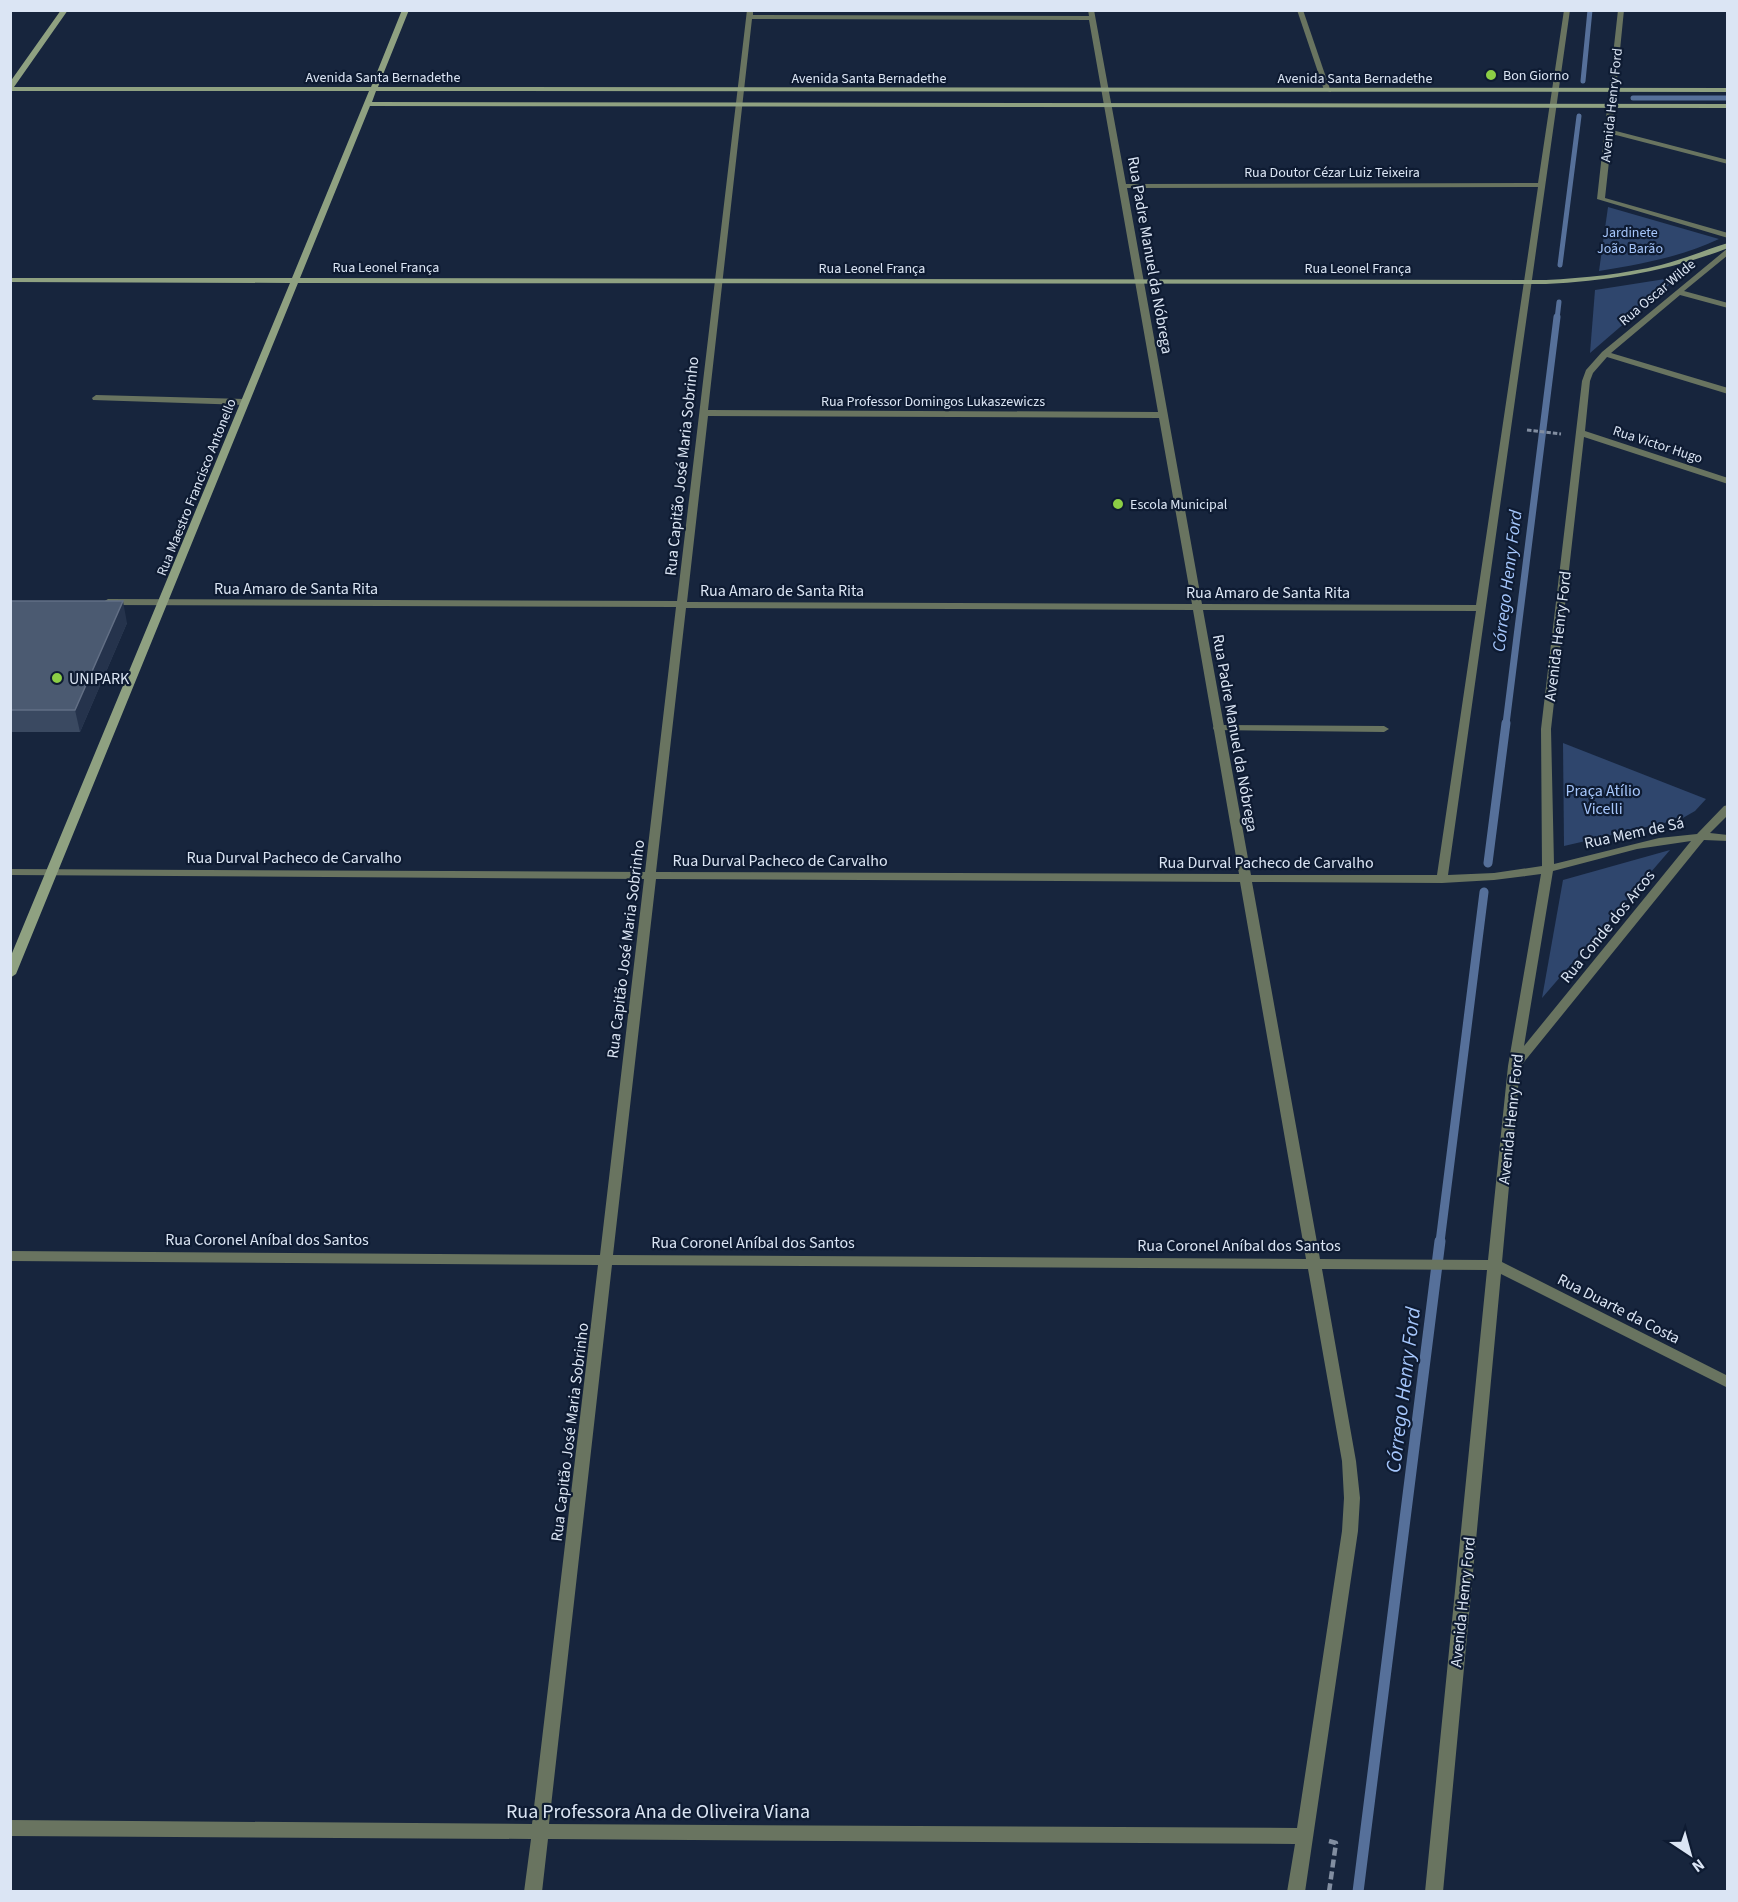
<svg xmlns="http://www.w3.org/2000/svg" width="1738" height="1902" viewBox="0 0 1738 1902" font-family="'Source Sans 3',sans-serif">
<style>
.green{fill:#2f466d}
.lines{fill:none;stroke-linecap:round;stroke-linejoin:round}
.stream-far3{stroke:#56709a;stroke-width:5}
.stream-far2{stroke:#56709a;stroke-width:7}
.stream-far1{stroke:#56709a;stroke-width:9}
.stream{stroke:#56709a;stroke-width:11}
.path-far1{stroke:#828ea1;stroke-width:3;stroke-dasharray:4.5 2;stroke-linecap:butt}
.path{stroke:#828ea1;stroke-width:4.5;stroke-dasharray:8 4;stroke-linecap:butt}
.lane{fill:#697460;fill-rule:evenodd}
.street{fill:#697460;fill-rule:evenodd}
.secondary{fill:#8fa181;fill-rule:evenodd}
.wall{fill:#3a4961}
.shaded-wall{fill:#25334c}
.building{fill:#4b5a71;stroke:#626f85;stroke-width:1.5}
.poi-dot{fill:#8cce45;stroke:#0e1b32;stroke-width:2}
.labels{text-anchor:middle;stroke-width:4.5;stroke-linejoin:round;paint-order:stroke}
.far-poi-label{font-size:14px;fill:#dbe5f4;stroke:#0e1b32;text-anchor:start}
.far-street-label{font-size:14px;fill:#dbe5f4;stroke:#0e1b32}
.far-park-label{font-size:14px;fill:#a6c6fb;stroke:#0e1b32}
.street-label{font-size:16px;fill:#dbe5f4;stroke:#0e1b32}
.poi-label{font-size:16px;fill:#dbe5f4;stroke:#0e1b32;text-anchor:start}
.park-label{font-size:16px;fill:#a6c6fb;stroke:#0e1b32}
.water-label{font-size:18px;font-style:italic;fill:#a5c6fb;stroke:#0e1b32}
.near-street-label{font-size:20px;fill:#dbe5f4;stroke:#0e1b32}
.near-water-label{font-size:21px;font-style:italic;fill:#a5c6fb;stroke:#0e1b32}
</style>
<rect width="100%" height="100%" fill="#17253d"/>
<g class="green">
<path d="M1608 207 1719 239C1681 257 1641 264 1599 271Z"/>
<path d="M1678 277 1590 353 1595 290Z"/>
<path d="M1563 743 1706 799 1695 811 1681 819 1564 846Z"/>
<path d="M1670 850 1542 998 1563 880Z"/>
</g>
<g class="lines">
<g class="stream-far3">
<path d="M1583 81 1590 10"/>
<path d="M1633 98H1728"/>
<path d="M1560 265 1579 116"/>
<path d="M1557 319 1559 302"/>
</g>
<path class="stream-far2" d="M1506 724 1557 317"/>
<g class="stream-far1">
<path d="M1488 863 1506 723"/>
<path d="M1440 1242 1484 892"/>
</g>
<path class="stream" d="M1358 1892 1440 1241"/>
<path class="path-far1" d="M1527 430 1561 434"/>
<path class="path" d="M1329 1841 1336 1843 1329 1892"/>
<g class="lane">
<path d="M96 395 245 399 249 402 245 405 93 400 92 398Z"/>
<path d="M1218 725 1384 726 1389 729 1384 732 1214 730 1213 728 1214 726Z"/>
</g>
<g class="street">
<path d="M747 10H753V15L1089 16 1088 10H1094L1126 184 1538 183 1564 10H1570L1448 875 1494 873 1542 866 1541 729 1582 381 1586 370 1602 352 1728 248V255L1684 291 1728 303V308L1680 295 1611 353 1728 388V394L1607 357 1593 373 1590 381 1585 431 1728 478V484L1584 437 1551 729 1554 864 1659 838 1697 834 1724 806 1728 805V815L1710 833 1728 835V841L1704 840 1520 1067 1502 1262 1728 1376V1388L1501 1274 1443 1892H1425L1487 1270 1322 1269 1356 1461 1360 1498 1358 1531 1305 1892H1287L1295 1844 548 1839 542 1892H524L531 1839 10 1836V1820L532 1824 598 1265 10 1261V1251L600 1255 644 879 10 875V869L645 872 676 607 108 605 103 602 108 599 677 601ZM752 19 1089 20 1158 412 708 410ZM1538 187 1476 605 1202 604 1127 188ZM708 416 1159 418 1192 604 687 602ZM686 608 1193 610 1239 874 656 872ZM1203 610 1476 611 1437 875H1251ZM1691 841 1524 1046 1553 871 1637 849ZM1541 874 1508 1066 1488 1260 1320 1259 1252 882 1442 883 1494 880ZM656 879 1240 882 1306 1259 613 1255ZM612 1265 1308 1269 1342 1461 1344 1498 1342 1531 1297 1828 549 1824Z"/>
<path d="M1297 10H1303L1331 92 1324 90Z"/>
<path d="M1618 10H1624L1612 130 1728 160V164L1612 134 1605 198 1728 233V238L1597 199Z"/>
</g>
<path class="secondary" d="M61 10H68L14 87H371L402 10H409L378 87 1728 88V92L376 91 372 102 1728 104V108L370 106 300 278 1546 280C1585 278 1624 274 1661 265 1684 259 1705 250 1728 243V248C1669 271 1609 281 1546 284L298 283 16 974 10 978V958L290 283 10 282V278H292L369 91H10V82Z"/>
</g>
<path class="wall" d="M10 601 127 623 80 732H10Z"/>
<path class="shaded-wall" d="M123 601 127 623 80 732 75 710Z"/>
<path class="building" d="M10 601H123L75 710H10Z"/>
<g class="poi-dot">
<circle cx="1491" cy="75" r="6"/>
<circle cx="1118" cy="504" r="6"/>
<circle cx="57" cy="678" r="6"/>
</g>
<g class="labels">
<g class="far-poi-label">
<text x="1503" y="80">Bon Giorno</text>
<text x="1130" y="509">Escola Municipal</text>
</g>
<g class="far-street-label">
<text x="383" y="82">Avenida Santa Bernadethe</text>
<text x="869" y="83">Avenida Santa Bernadethe</text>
<text x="1355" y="83">Avenida Santa Bernadethe</text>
<text transform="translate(1611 105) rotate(-84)" y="5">Avenida Henry Ford</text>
<text x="1332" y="177">Rua Doutor Cézar Luiz Teixeira</text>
<text x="386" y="272">Rua Leonel França</text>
<text x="872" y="273">Rua Leonel França</text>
<text x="1358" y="273">Rua Leonel França</text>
<text transform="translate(1657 292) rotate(-40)" y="5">Rua Oscar Wilde</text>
<text x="933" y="406">Rua Professor Domingos Lukaszewiczs</text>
<text transform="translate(1658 444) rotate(18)" y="5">Rua Victor Hugo</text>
<text transform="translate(196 487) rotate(-68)" y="5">Rua Maestro Francisco Antonello</text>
</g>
<g class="far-park-label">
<text x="1630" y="237">Jardinete<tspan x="1630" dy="16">João Barão</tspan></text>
</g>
<g class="street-label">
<text transform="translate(1151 255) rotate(80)" y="6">Rua Padre Manuel da Nóbrega</text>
<text transform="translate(681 466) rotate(-84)" y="6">Rua Capitão José Maria Sobrinho</text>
<text x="296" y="594">Rua Amaro de Santa Rita</text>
<text x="782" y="596">Rua Amaro de Santa Rita</text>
<text x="1268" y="598">Rua Amaro de Santa Rita</text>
<text transform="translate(1557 636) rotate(-83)" y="6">Avenida Henry Ford</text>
<text transform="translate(1236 733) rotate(80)" y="6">Rua Padre Manuel da Nóbrega</text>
<text transform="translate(1634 832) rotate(-12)" y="6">Rua Mem de Sá</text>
<text x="294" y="863">Rua Durval Pacheco de Carvalho</text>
<text x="780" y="866">Rua Durval Pacheco de Carvalho</text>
<text x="1266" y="868">Rua Durval Pacheco de Carvalho</text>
<text transform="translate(1607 926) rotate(-51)" y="6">Rua Conde dos Arcos</text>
<text transform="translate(625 949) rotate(-83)" y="6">Rua Capitão José Maria Sobrinho</text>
<text transform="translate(1510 1119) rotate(-84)" y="6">Avenida Henry Ford</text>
<text x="267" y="1245">Rua Coronel Aníbal dos Santos</text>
<text x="753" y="1248">Rua Coronel Aníbal dos Santos</text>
<text x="1239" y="1251">Rua Coronel Aníbal dos Santos</text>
<text transform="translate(1619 1308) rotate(27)" y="6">Rua Duarte da Costa</text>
<text transform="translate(569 1432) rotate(-83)" y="6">Rua Capitão José Maria Sobrinho</text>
<text transform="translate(1462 1602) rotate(-84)" y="6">Avenida Henry Ford</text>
</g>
<g class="poi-label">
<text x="69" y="684">UNIPARK</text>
</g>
<g class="park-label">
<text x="1603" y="796">Praça Atílio<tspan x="1603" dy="18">Vicelli</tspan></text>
</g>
<g class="water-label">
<text transform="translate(1507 581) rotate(-83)" y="6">Córrego Henry Ford</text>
</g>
<g class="near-street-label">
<text x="658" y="1818">Rua Professora Ana de Oliveira Viana</text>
</g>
<g class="near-water-label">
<text transform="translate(1403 1390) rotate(-83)" y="7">Córrego Henry Ford</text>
</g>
</g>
<rect width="1738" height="1902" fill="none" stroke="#dbe5f4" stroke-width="24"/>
<g transform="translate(1690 1854) rotate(144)" stroke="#0e1b32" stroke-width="4.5" paint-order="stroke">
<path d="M0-4.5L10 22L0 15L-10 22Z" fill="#dbe5f4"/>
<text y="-9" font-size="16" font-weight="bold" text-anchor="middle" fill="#dbe5f4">N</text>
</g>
</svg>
